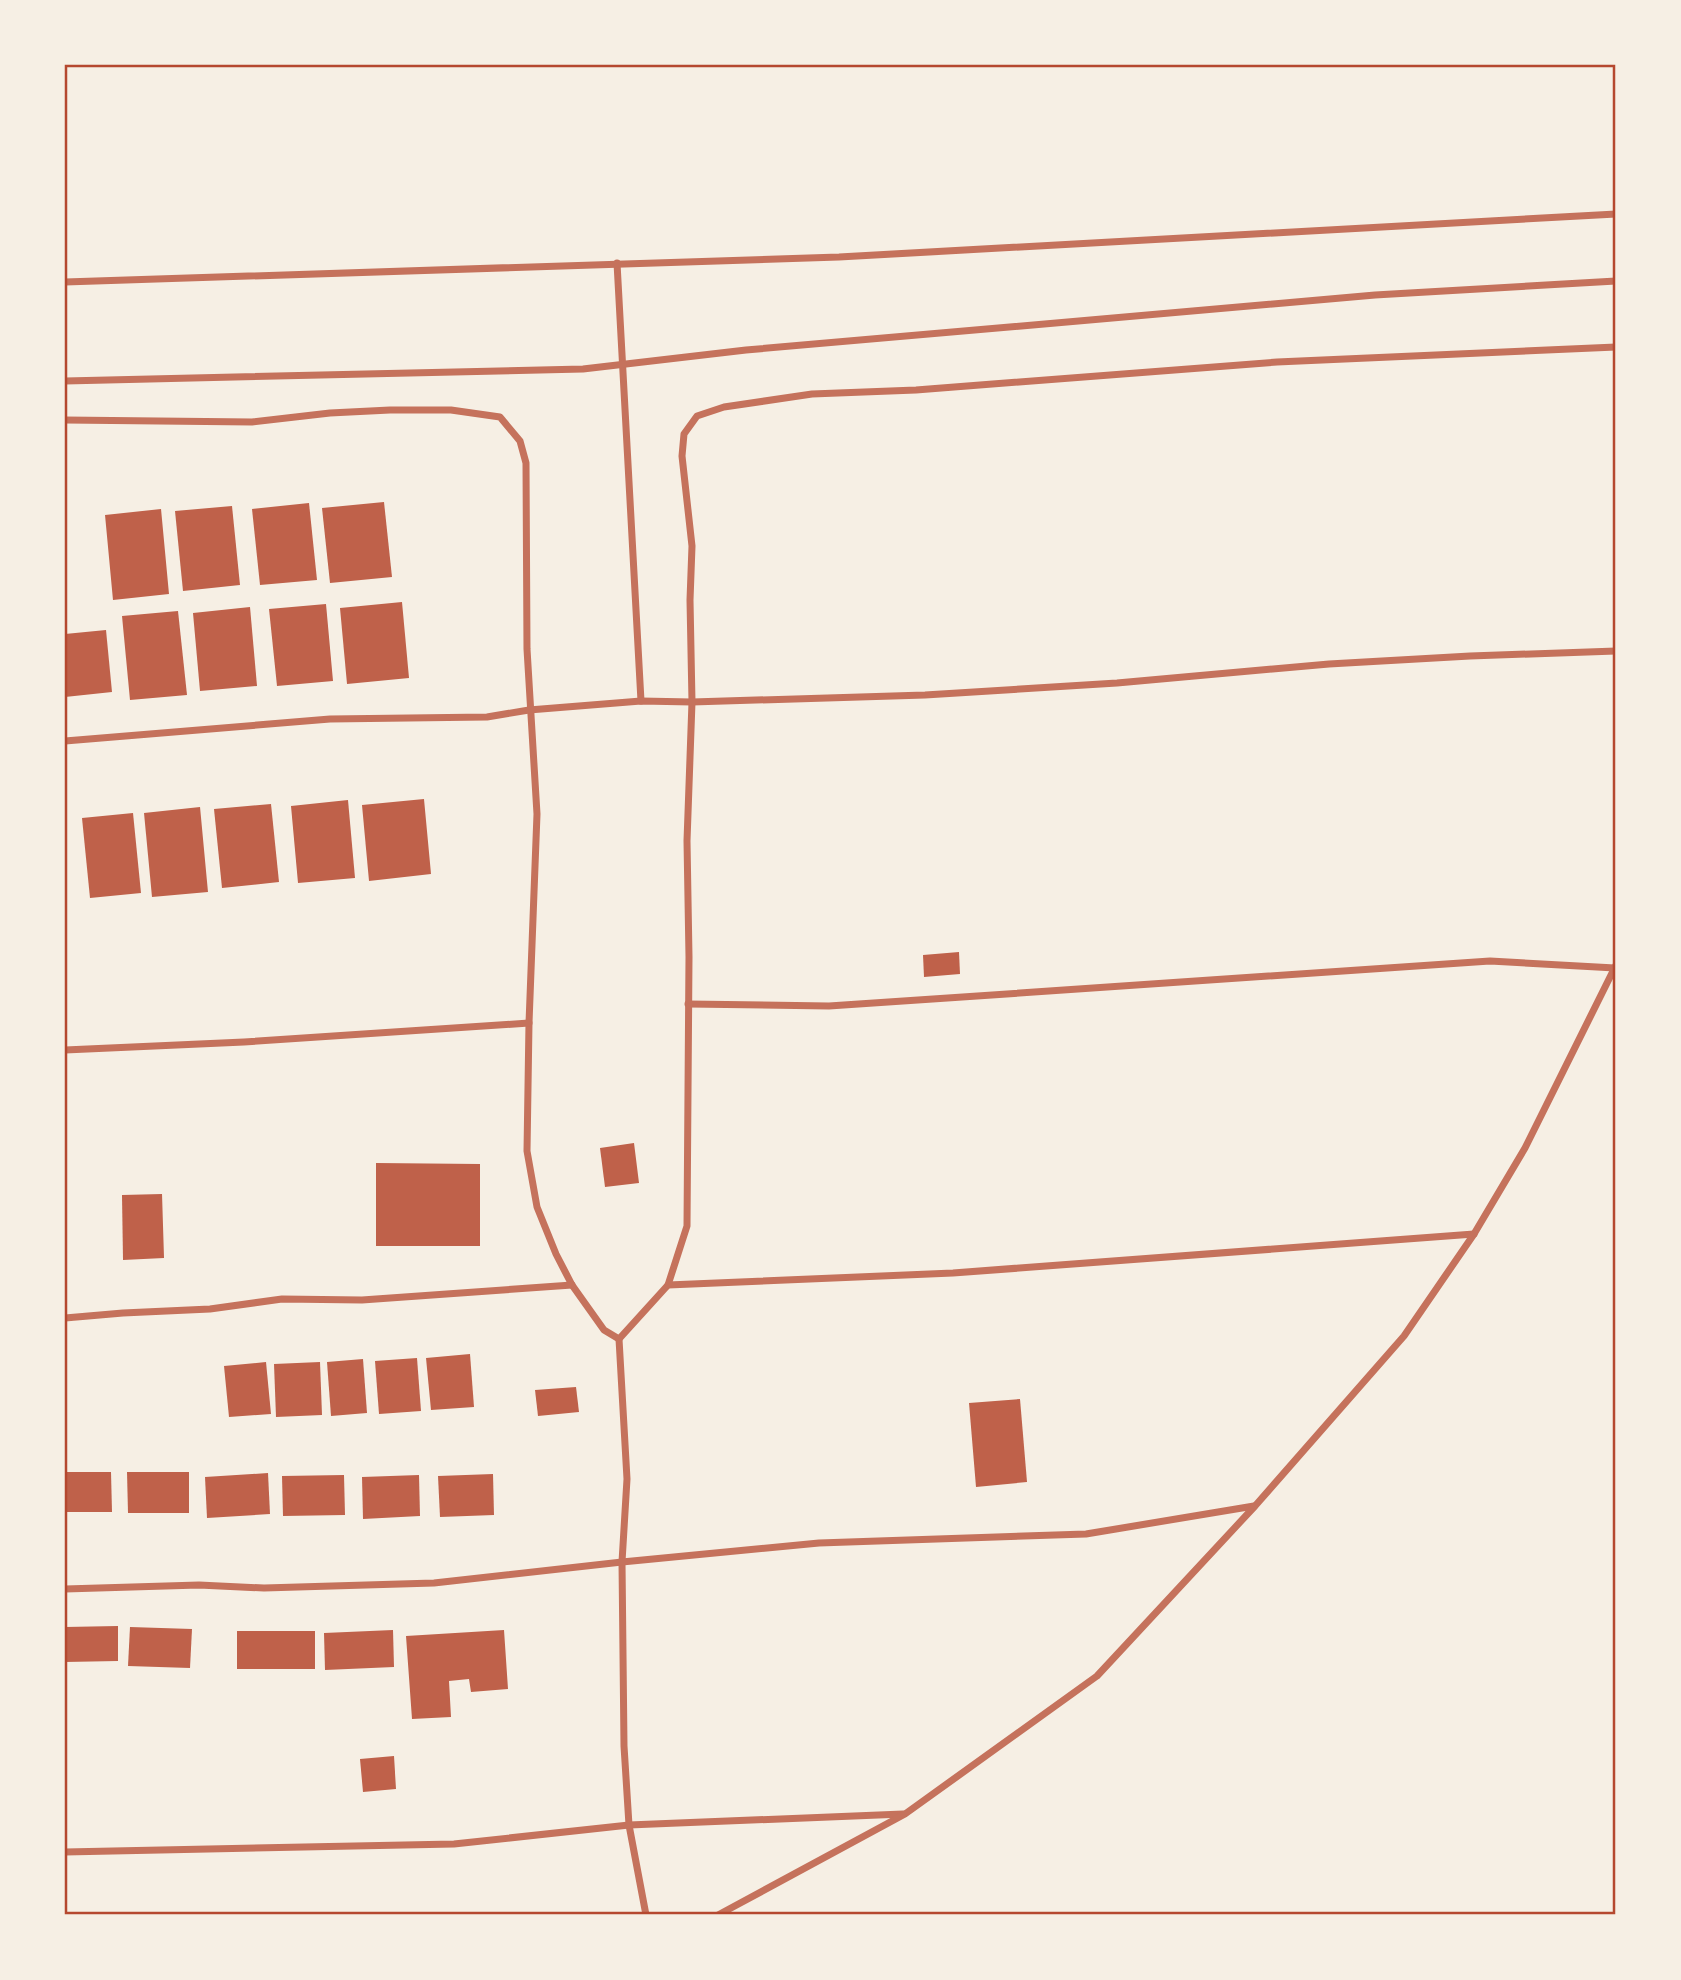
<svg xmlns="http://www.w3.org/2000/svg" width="1681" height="1980" viewBox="0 0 1681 1980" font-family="'PT Sans',sans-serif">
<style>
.building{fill:#bf614a}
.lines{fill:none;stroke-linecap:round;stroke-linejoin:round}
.minor{stroke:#c5725c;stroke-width:7}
.neatline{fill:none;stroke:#b5482f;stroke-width:2.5}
</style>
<rect width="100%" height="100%" fill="#f6efe4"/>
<g class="building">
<path d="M384 502 392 577 330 583 322 508Z"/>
<path d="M309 503 317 580 260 585 252 509Z"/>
<path d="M232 506 240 585 183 591 175 511Z"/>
<path d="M161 509 169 594 113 600 105 515Z"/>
<path d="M402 602 409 678 347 684 340 608Z"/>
<path d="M326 604 333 681 277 686 269 609Z"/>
<path d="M250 607 257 686 200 691 193 613Z"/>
<path d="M178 611 187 695 130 700 122 616Z"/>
<path d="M106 630 112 692 65 697V634Z"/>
<path d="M424 799 431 874 369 881 362 805Z"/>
<path d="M348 800 355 878 298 883 291 806Z"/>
<path d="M271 804 279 882 222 888 214 809Z"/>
<path d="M200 807 208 892 152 897 144 813Z"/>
<path d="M133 813 141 893 90 898 82 818Z"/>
<path d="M959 952 960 974 924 977 923 955Z"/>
<path d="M634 1143 639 1183 605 1187 600 1148Z"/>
<path d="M376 1163 480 1164V1246H376Z"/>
<path d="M162 1194 164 1258 123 1260 122 1195Z"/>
<path d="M470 1354 474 1407 431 1410 426 1358Z"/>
<path d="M417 1358 421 1411 379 1414 375 1361Z"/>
<path d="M363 1359 367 1413 331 1416 327 1362Z"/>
<path d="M266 1362 271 1414 229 1417 224 1366Z"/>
<path d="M320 1362 322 1415 276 1417 274 1364Z"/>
<path d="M576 1387 579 1412 538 1416 535 1390Z"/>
<path d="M1020 1399 1027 1482 976 1487 969 1403Z"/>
<path d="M65 1472H111L112 1512H65Z"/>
<path d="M127 1472H189V1513H128Z"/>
<path d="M268 1473 270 1514 207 1518 205 1477Z"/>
<path d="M493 1474 494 1515 440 1517 438 1476Z"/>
<path d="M344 1475 345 1515 283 1516 282 1476Z"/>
<path d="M419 1475 420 1516 363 1519 362 1477Z"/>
<path d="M118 1626V1661L65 1662V1627Z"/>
<path d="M130 1627 192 1629 190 1668 128 1666Z"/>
<path d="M393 1630 394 1667 325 1670 324 1633Z"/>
<path d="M504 1630 508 1689 471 1692 469 1679 449 1681 451 1717 412 1719 406 1636Z"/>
<rect x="237" y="1631" width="78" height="38"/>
<path d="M394 1756 396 1789 363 1792 360 1759Z"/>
</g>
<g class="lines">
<g class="minor">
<path d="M617 263 641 701"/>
<path d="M65 282 839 257 1616 214"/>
<path d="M65 381 583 369 746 350 1375 295 1616 281"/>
<path d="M65 420 252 422 330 413 390 410H451L500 417 520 441 526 463 527 649 537 814 529 1023 527 1151 537 1207 556 1254 572 1285 604 1330 619 1339 668 1285 953 1273 1474 1234"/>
<path d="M65 741 330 719 487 717 529 710 641 701 692 702 925 695 1117 683 1329 664 1470 656 1616 651"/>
<path d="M688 1004 829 1006 1490 961 1615 968"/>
<path d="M65 1050 244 1042 529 1023"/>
<path d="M668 1285 687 1226 689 957 687 841 692 702 690 600 692 546 682 456 684 434 697 416 724 407 812 394 916 390 1277 362 1616 347"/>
<path d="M65 1318 123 1313 210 1309 282 1299 362 1300 572 1285"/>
<path d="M619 1339 627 1479 622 1562 624 1746 629 1825 646 1915"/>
<path d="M65 1589 199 1585 264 1588 434 1583 622 1562 819 1543 1086 1534 1254 1506"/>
<path d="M65 1852 454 1844 629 1825 903 1814"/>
<path d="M718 1915 905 1814 1097 1676 1255 1506 1404 1336 1474 1234 1525 1148 1616 965"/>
</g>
</g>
<rect width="1681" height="1980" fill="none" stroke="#f6efe4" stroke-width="133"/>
<rect x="66" y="66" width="1548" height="1847" class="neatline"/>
</svg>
